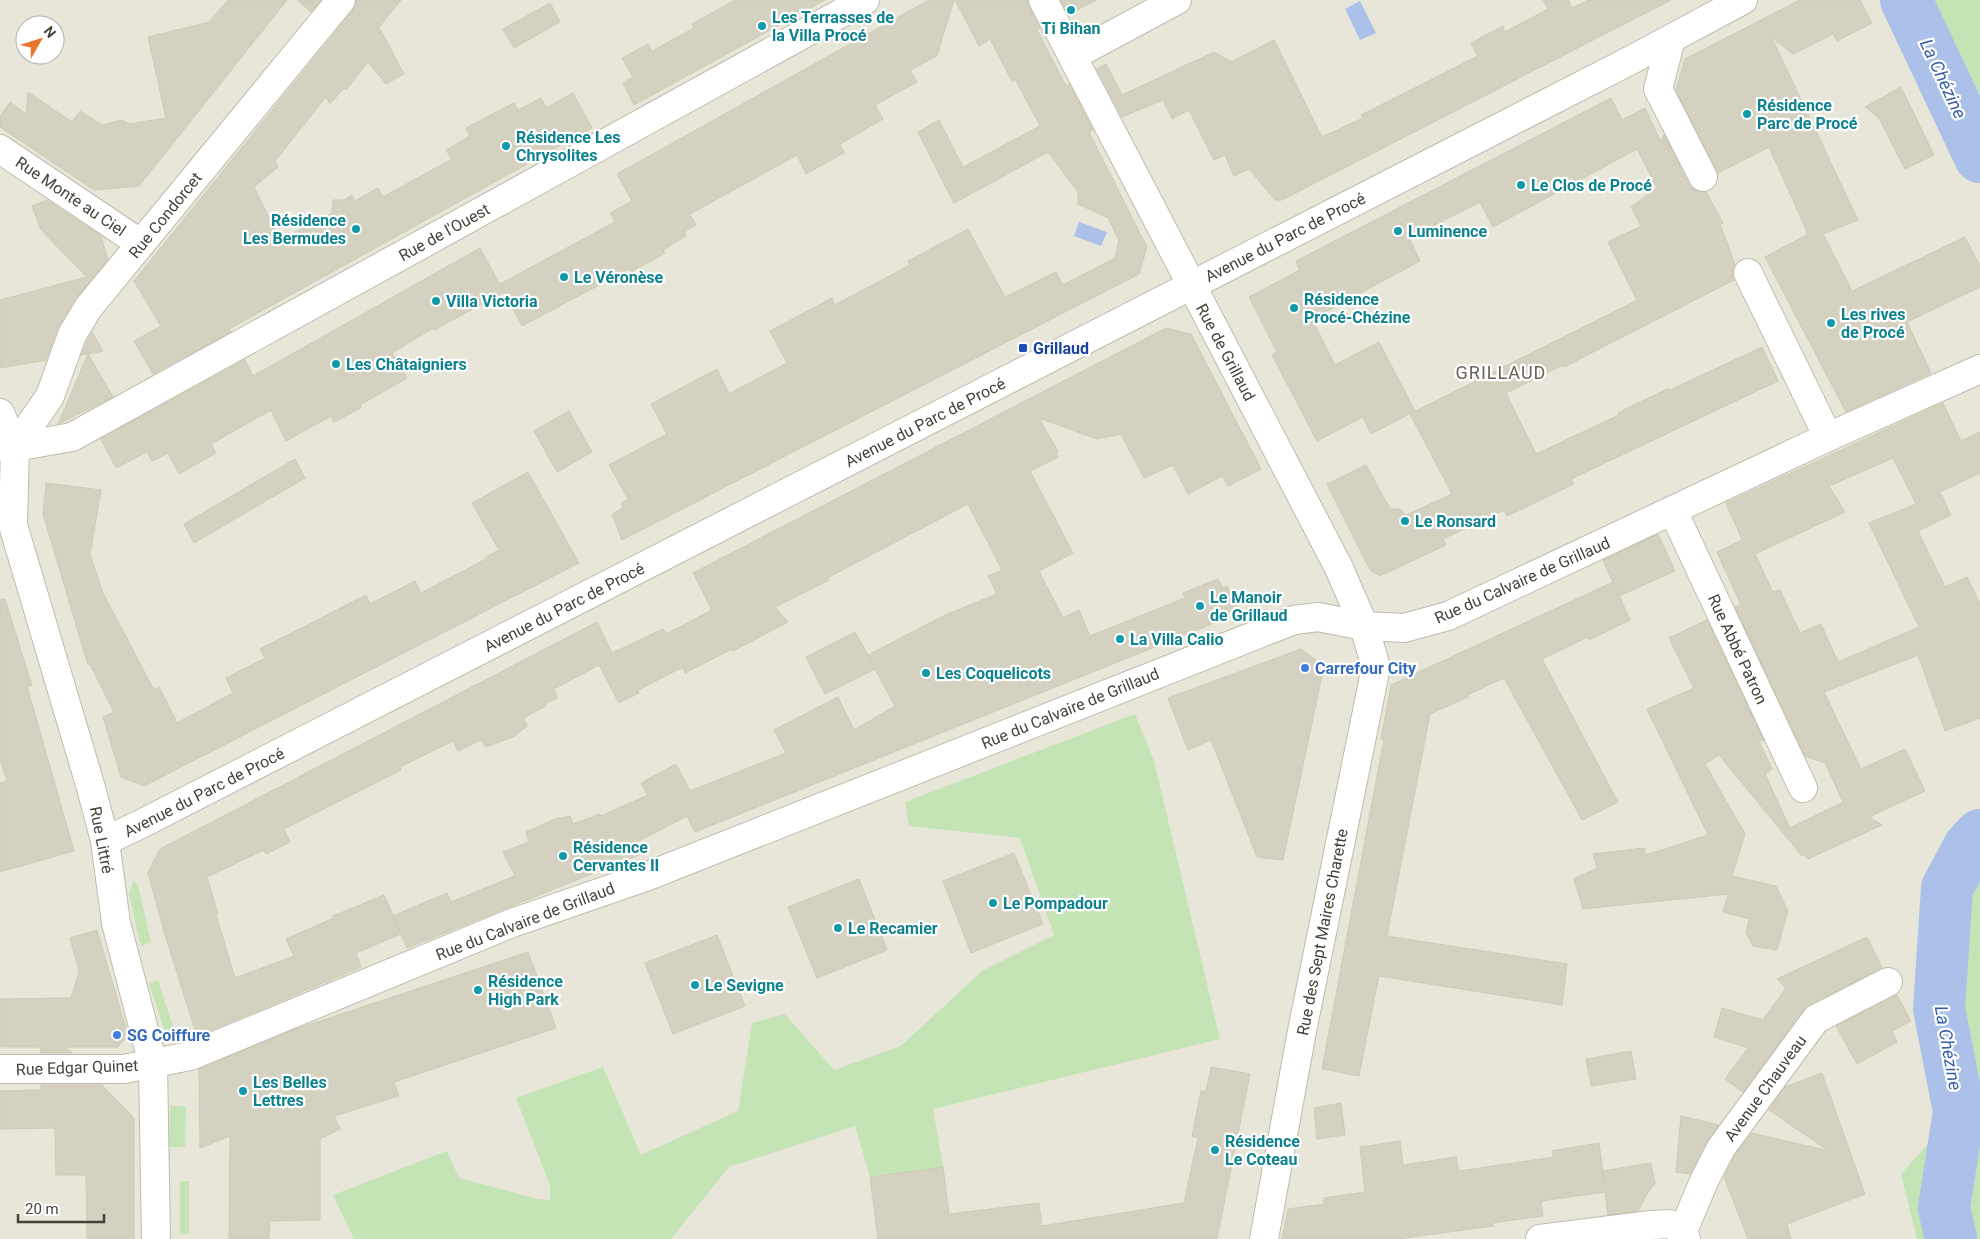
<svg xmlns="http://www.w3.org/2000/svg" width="1980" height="1239" viewBox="0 0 1980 1239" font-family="Roboto,sans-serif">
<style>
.residential{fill:#e7e6d8;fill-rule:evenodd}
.green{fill:#c4e4b6}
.water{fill:#abc1ea}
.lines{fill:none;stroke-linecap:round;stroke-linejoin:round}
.river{stroke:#abc1ea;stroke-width:52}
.building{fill:#d4d1c0;stroke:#cecab3;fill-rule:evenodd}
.minor-casing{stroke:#bebcad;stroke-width:30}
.minor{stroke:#fff;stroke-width:28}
.culture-dot{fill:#0f9aa8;stroke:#fff;stroke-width:2}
.transit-dot{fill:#1a4fb4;stroke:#fff;stroke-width:2}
.shop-dot{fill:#3f7fe0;stroke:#fff;stroke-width:2}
.labels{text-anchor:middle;stroke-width:4.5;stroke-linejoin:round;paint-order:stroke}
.culture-label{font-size:16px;font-weight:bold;fill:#0d838f;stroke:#fff;text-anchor:start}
.street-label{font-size:16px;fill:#464438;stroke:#fff}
.transit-label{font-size:16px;font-weight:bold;fill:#164399;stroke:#fff;text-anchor:start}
.shop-label{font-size:16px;font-weight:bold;fill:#366cbe;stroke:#fff;text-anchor:start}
.water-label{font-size:18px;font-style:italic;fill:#3a5fa9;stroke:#fff}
.neighbourhood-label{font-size:18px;letter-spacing:1px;fill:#686450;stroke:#fff}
</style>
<rect width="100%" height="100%" fill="#f3f3e9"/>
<path class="residential" d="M0 0H1980V1239H0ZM25 25H55V55H25Z"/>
<g class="green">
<path d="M1927 0H1980V114Z"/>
<path d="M1135 714 1154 761 1220 1039 933 1109 943 1167 870 1177 855 1126 729 1167 671 1239H354L333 1195 447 1151 459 1178 538 1199 550 1200V1185L516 1098 603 1067 641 1155 738 1111 752 1023 785 1014 834 1070 901 1046 982 971 1054 935 1020 838 909 826 905 802Z"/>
<path d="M1980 874V1239H1917L1901 1174 1952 1117 1960 1070 1953 1014 1950 907Z"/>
<path d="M134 880 139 889 151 942 141 946 129 894Z"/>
<path d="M158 980 177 1039 168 1042 149 983Z"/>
<path d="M170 1106H186L185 1147H169Z"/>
<rect x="180" y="1181" width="9" height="53"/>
</g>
<g class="water">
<path d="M1360 1 1376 33 1360 40 1345 9Z"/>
<path d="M1079 222 1107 232 1101 246 1074 236Z"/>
</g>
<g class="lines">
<g class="river">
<path d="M1906 0 1980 157"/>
<path d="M1951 1239 1944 1208 1959 1111 1939 1009 1947 888 1969 847 1980 835"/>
</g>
</g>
<g class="building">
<path d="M228 0H287L139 186 94 190 0 127V116L10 102 26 114 28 92 72 122 80 111 102 125 122 120 129 124 166 118 148 37 209 22Z"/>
<path d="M297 0H321L311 12Z"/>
<path d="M356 0H401L379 27 404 74 386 84 368 62 346 90 344 88 330 104 326 97 275 161 278 167 254 187 280 240 332 213 333 200H344L352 195 355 201 378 188 383 197 452 159 446 150 470 136 466 128 514 103 518 110 541 98 546 108 573 93 592 128 229 329 231 332 153 374 134 341 161 326 134 281 353 10Z"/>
<path d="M735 0H825L634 105 623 83 633 77 622 58 648 44 652 51 694 28 692 24Z"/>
<path d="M929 0H954L937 56 910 70 917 82 875 105 883 119 840 144 844 153 806 174 797 155 690 214 696 225 684 232 686 236 663 250 665 253 631 272 629 269 522 326 500 284 615 222 610 213 632 201 617 174Z"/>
<path d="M955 0H1027L1029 7 1040 28 1037 30 1066 86 1069 84 1093 130 1089 132 1147 247 1139 274 622 540 612 514 623 508 621 504 628 499 609 465 667 434 651 404 717 369 729 394 787 363 770 331 832 298 835 305 910 265 908 261 968 229 1005 297 1056 272 1063 285 1115 258 1119 240 1108 218 1078 204V192L1048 152 954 203 918 132 939 120 963 167 1040 126 1015 79 1012 81 990 39 979 46Z"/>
<path d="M1061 0H1097L1068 14Z"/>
<path d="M1543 0H1568L1572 8 1589 0H1671L1282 200H1275L1249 169 1234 176 1225 155 1214 160 1189 110 1172 119 1163 100 1122 117 1097 69 1106 64 1122 95 1214 52 1231 62 1274 40 1322 137 1363 118 1361 115 1478 56 1471 43 1503 26 1505 32 1548 9Z"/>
<path d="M1800 0H1860L1872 23 1837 41 1833 34 1793 54 1772 38 1858 220 1823 234 1852 291 1965 237 1980 266V287L1907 322 1931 373 1846 412 1765 257 1808 234 1769 147 1718 173 1676 90 1685 59Z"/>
<path d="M550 3 560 22 514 48 503 29Z"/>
<path d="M1901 87 1934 155 1905 169 1879 118 1865 107Z"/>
<path d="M1611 98 1622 120 1645 108 1661 142 1664 134 1689 185 1695 190 1706 192 1723 223 1720 224 1735 264 1732 272 1734 280 1564 367 1563 365 1506 393 1536 454 1619 415 1618 413 1669 388 1670 390 1762 347 1778 381 1571 479 1574 484 1507 516 1504 510 1443 539 1446 545 1380 576 1370 570 1327 484 1366 465 1390 509H1400L1406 515 1452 494 1410 414 1637 300 1608 242 1641 226 1631 207 1657 188 1637 149 1493 227 1480 202 1409 238 1420 261 1312 319 1335 365 1379 342 1415 411 1371 434 1363 417 1317 441 1272 355 1277 352 1249 297 1300 270 1296 261Z"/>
<path d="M47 200 101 236 108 260 75 300 58 327 46 360 0 368V300L87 277 41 230 32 206Z"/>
<path d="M480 248 504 292 434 330 433 328 392 353 407 378 360 405 361 408 334 422 331 416 286 441 271 410 211 444 216 453 179 474 168 453 152 461 147 452 116 468 101 439 245 360 253 376Z"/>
<path d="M1166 328 1191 334 1261 469 1228 486 1222 476 1188 494 1173 465 1144 478 1121 434 1097 439 1039 418 1058 452 1056 453 1058 457 1030 471 1073 553 1039 571 1063 618 1079 610 1090 636 1185 598 1183 593 1218 579 1223 588 1227 586 1242 612 695 832 687 816 633 844 639 855 407 948 393 916 447 893 451 902 515 876 503 852 529 842 526 832 555 819 570 816 573 824 600 814 601 816 648 795 641 783 676 764 690 791 786 753 774 730 838 697 854 730 895 706 875 669 825 694 806 657 855 632 872 662 868 655 945 615 997 594 988 576 1002 570 968 504 827 578 829 580 775 607 788 622 733 651 732 649 685 673 683 667 638 690 639 693 619 703 599 665 554 689 557 698 545 704 546 706 523 718 527 726 513 737 486 747 481 740 458 751 453 741 400 767 401 770 284 829 290 842 266 854 264 850 207 877 218 914 216 915 235 978 294 956 286 939 334 918 333 916 384 895 401 934 356 953 361 967 197 1036 165 935 148 873 160 849 597 622 612 653 663 629 666 634 712 610 693 573Z"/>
<path d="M92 332 103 351 88 354 113 397 58 424 88 354 81 355Z"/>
<path d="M1943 403 1961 441 1980 432V473L1940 492 1951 515 1918 531 1945 587 1967 577 1980 604V718L1945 731 1918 655 1824 692 1861 769 1905 749 1925 791 1869 817 1882 825 1808 859 1804 854 1802 856 1719 755 1705 764 1745 834 1732 876 1776 886 1788 911 1777 950 1753 946 1746 933 1749 919 1723 912 1728 894 1583 909 1574 879 1597 868 1593 854 1644 848 1646 855 1708 835 1647 709 1694 688 1669 638 1707 620 1764 741 1758 739 1772 769 1765 774 1790 828 1843 802 1825 763 1805 756 1735 607 1741 605 1717 552 1742 540 1726 503ZM1893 458 1916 504 1869 523 1919 627 1838 662 1821 624 1800 633 1780 590 1773 592 1755 554 1845 512 1829 486Z"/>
<path d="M569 411 592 452 557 472 534 431Z"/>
<path d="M295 459 305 478 194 543 184 524Z"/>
<path d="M528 472 579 563 144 786 121 777 103 717 114 712 90 664 88 665 43 514 46 483 101 490 90 554 103 593 154 690 159 687 177 723 233 693 226 678 265 658 260 649 366 595 370 604 415 581 421 593 486 559V557L499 550 472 503Z"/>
<path d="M1658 534 1675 571 1619 596 1603 560Z"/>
<path d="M1613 582 1630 620 1589 640 1588 637 1542 659 1618 802 1582 820 1504 678 1467 695 1468 697 1430 714 1387 936 1567 964 1562 1005 1379 976 1359 1076 1322 1069 1384 739H1381L1391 685Z"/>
<path d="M5 599 32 686H27L74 851 0 872V783L7 781 0 759V600Z"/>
<path d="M1301 649 1324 666 1283 860 1257 857 1211 740 1188 750 1168 698Z"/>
<path d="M1014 853 1043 924 971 953 943 881Z"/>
<path d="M859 879 887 950 817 978 788 907Z"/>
<path d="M97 930 128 1035 118 1047H65L72 1053H41L40 1047H0V999L71 998 79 971 70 938Z"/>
<path d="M717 935 745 1006 673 1034 645 963Z"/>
<path d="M1867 937 1882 968 1809 1005 1804 1009 1743 1092 1725 1079 1748 1048 1714 1037 1722 1008 1763 1020 1786 988 1777 979Z"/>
<path d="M528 952 556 1028 394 1082 399 1096 334 1116 340 1129 320 1139V1220L270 1221 269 1239H229L230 1136 200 1148 199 1069 293 1030Z"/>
<path d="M1897 995 1911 1021 1892 1031 1897 1042 1857 1064 1836 1026Z"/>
<path d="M1631 1051 1636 1079 1591 1086 1586 1059Z"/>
<path d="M1211 1067 1250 1074 1217 1239H878L870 1177 943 1167 949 1214 1039 1203 1042 1226 1184 1203 1198 1138 1192 1136 1201 1091H1206Z"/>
<path d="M1822 1073 1865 1194 1787 1224 1791 1239H1748L1724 1177 1734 1156 1752 1133 1829 1151 1769 1110 1785 1087Z"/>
<path d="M41 1085H102L134 1118V1239H87L86 1175H56L55 1128 0 1129V1091L41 1090Z"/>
<path d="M1341 1103 1345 1135 1317 1139 1314 1108Z"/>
<path d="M1681 1116 1719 1125 1707 1141 1690 1174 1676 1172Z"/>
<path d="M1400 1141 1403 1165 1456 1157 1459 1171 1554 1157 1552 1151 1599 1143 1604 1181 1603 1171 1651 1163 1655 1184 1648 1192 1638 1211 1608 1215 1605 1192 1541 1201 1543 1216 1492 1223 1493 1226 1398 1239H1282L1288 1209 1324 1204V1198L1365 1192 1360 1147Z"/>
</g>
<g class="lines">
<g class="minor-casing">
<g id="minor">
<path d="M1043 0 1339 568 1364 626 1376 667 1302 1031 1264 1239"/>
<path d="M1671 39 1658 89 1703 177"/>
<path d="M1073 56 1177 0"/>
<path d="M0 149 141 244"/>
<path d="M1748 273 1828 437"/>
<path d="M0 413 15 447 13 525 91 788 105 841 116 923 153 1064 156 1239"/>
<path d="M0 447H15L72 437 865 0"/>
<path d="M15 447 50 396 72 335 88 308 341 0"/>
<path d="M1673 511 1803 788"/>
<path d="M105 841 141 824 1633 59 1743 0"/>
<path d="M0 1069H124L190 1056 512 923 648 876 1294 620 1318 617 1364 626 1404 628 1448 616 1828 437 1980 369"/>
<path d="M1683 1231 1704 1181 1721 1148 1816 1019 1888 982"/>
<path d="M1540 1239 1651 1225 1670 1224 1683 1231 1686 1239"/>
</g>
</g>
<use href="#minor" class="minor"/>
</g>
<g class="culture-dot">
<circle cx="1071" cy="10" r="5"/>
<circle cx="762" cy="26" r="5"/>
<circle cx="1747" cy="114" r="5"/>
<circle cx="506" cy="146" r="5"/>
<circle cx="1521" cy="185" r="5"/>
<circle cx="356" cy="229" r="5"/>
<circle cx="1398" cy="231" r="5"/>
<circle cx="564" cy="277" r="5"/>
<circle cx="436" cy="301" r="5"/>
<circle cx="1294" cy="308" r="5"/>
<circle cx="1831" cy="323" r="5"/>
<circle cx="336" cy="364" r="5"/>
<circle cx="1405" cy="521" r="5"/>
<circle cx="1200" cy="606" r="5"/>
<circle cx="1120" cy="639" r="5"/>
<circle cx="926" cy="673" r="5"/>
<circle cx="563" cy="856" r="5"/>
<circle cx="993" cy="903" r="5"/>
<circle cx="838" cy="928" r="5"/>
<circle cx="695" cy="985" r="5"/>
<circle cx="478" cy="990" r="5"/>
<circle cx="243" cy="1091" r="5"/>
<circle cx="1215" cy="1150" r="5"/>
</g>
<rect class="transit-dot" x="1018" y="343" width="10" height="10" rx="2.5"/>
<g class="shop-dot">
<circle cx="1305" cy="668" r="5"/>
<circle cx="117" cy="1035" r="5"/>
</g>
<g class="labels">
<g class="culture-label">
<text x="772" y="23">Les Terrasses de<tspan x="772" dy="18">la Villa Procé</tspan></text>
<text x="1071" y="34" text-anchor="middle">Ti Bihan</text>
<text x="1757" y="111">Résidence<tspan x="1757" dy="18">Parc de Procé</tspan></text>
<text x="516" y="143">Résidence Les<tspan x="516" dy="18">Chrysolites</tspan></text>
<text x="1531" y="191">Le Clos de Procé</text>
<text x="346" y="226" text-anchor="end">Résidence<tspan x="346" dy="18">Les Bermudes</tspan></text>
<text x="1408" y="237">Luminence</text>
<text x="574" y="283">Le Véronèse</text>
<text x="1304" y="305">Résidence<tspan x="1304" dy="18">Procé-Chézine</tspan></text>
<text x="446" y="307">Villa Victoria</text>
<text x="1841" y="320">Les rives<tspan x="1841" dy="18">de Procé</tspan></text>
<text x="346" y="370">Les Châtaigniers</text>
<text x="1415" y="527">Le Ronsard</text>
<text x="1210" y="603">Le Manoir<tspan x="1210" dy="18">de Grillaud</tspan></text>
<text x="1130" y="645">La Villa Calio</text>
<text x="936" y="679">Les Coquelicots</text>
<text x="573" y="853">Résidence<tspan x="573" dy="18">Cervantes II</tspan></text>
<text x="1003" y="909">Le Pompadour</text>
<text x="848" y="934">Le Recamier</text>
<text x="488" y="987">Résidence<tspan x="488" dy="18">High Park</tspan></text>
<text x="705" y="991">Le Sevigne</text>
<text x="253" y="1088">Les Belles<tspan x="253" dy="18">Lettres</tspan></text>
<text x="1225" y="1147">Résidence<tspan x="1225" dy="18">Le Coteau</tspan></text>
</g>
<g class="street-label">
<text transform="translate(71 196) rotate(34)" y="6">Rue Monte au Ciel</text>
<text transform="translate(165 215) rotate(-51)" y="6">Rue Condorcet</text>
<text transform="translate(444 232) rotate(-29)" y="6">Rue de l'Ouest</text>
<text transform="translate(1285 237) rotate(-27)" y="6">Avenue du Parc de Procé</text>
<text transform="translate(1226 352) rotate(62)" y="6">Rue de Grillaud</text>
<text transform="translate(925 422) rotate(-27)" y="6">Avenue du Parc de Procé</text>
<text transform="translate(1522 580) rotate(-24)" y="6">Rue du Calvaire de Grillaud</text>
<text transform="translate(564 607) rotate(-27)" y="6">Avenue du Parc de Procé</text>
<text transform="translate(1738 649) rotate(65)" y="6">Rue Abbé Patron</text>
<text transform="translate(1070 708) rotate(-22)" y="6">Rue du Calvaire de Grillaud</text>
<text transform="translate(204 792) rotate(-27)" y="6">Avenue du Parc de Procé</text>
<text transform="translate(102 840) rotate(79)" y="6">Rue Littré</text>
<text transform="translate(525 921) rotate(-21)" y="6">Rue du Calvaire de Grillaud</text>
<text transform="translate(1322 932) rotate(-79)" y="6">Rue des Sept Maires Charette</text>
<text transform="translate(77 1067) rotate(-2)" y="6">Rue Edgar Quinet</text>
<text transform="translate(1765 1088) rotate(-54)" y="6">Avenue Chauveau</text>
</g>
<g class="transit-label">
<text x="1033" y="354">Grillaud</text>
</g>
<g class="shop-label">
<text x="1315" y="674">Carrefour City</text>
<text x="127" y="1041">SG Coiffure</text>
</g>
<g class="water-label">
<text transform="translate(1943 79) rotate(65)" y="6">La Chézine</text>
<text transform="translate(1948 1048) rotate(80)" y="6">La Chézine</text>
</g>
<g class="neighbourhood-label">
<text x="1501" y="379">GRILLAUD</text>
</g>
</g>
<g transform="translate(40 40) rotate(51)"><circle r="24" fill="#ffffff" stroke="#b5b4af"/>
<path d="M0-4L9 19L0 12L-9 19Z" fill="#e7762c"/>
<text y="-8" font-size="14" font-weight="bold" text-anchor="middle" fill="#464438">N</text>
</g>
<path d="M18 1214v8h86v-8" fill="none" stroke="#464438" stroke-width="2.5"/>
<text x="25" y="1214" font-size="15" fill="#464438" stroke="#ffffff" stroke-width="4" paint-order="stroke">20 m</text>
</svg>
